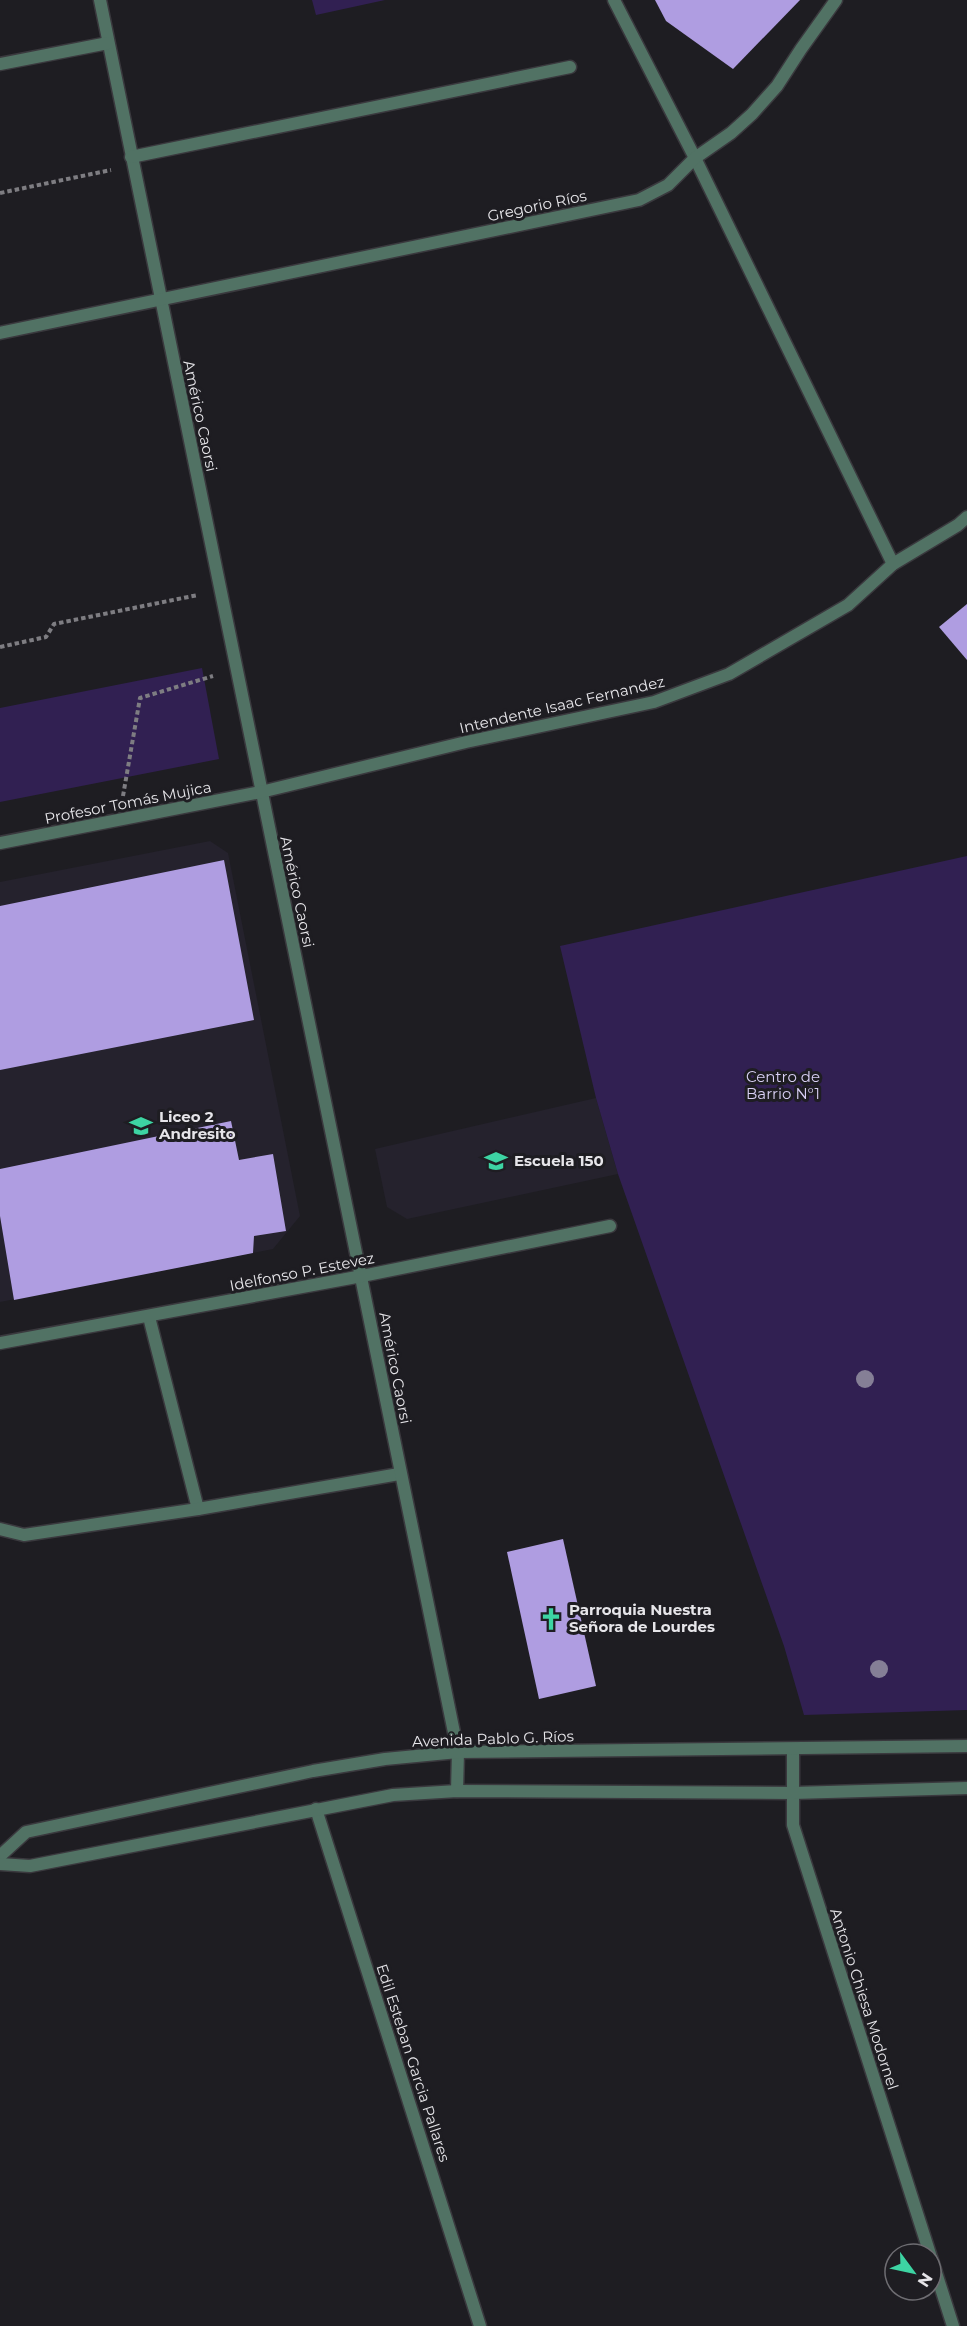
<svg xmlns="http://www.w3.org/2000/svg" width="967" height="2326" viewBox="0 0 967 2326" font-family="Montserrat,sans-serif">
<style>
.built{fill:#25222d}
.green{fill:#312052}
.building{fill:#af9de1}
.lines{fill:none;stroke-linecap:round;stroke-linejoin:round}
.service-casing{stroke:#3a393e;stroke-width:15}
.minor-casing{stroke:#3a393e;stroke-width:15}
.tertiary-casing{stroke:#3a393e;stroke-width:15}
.path{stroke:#7e7d82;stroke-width:4;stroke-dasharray:4.5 3;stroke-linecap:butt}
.service{stroke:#517264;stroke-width:12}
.minor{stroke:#517264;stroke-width:12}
.tertiary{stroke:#517264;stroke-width:12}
.tree{fill:#857f96}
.labels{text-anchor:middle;stroke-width:6;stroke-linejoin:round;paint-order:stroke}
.street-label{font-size:15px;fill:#e6e5e9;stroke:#1e1d22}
.park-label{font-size:15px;fill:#d9d0f5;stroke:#1e1d22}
.poi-label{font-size:15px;font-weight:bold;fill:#e6e5e9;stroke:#1e1d22;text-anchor:start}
</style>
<rect width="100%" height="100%" fill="#1e1d22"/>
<g class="built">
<path d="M210 841 228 853 300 1216 273 1249 0 1302V882Z"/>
<path d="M596 1098 618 1174 407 1219 387 1207 375 1149Z"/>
</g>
<g class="green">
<path d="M312 0H385L316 15Z"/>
<path d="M202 668 219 759 0 802V708Z"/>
<path d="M967 856V1710L804 1715 784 1646 618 1174 596 1098 560 946Z"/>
</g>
<g class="building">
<path d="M655 0H800L733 69 666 21Z"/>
<path d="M967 604V660L939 627Z"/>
<path d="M224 860 254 1020 0 1070V906Z"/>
<path d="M231 1121 239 1160 273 1154 286 1231 254 1236 253 1253 14 1300 0 1216V1169Z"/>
<path d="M563 1539 596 1686 539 1699 507 1552Z"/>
</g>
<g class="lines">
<g class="service-casing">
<g id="service">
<path d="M149 1317 198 1509"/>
<path d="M0 1529 24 1535 198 1509 399 1474"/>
</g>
</g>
<g class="minor-casing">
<g id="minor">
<path d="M100 0 458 1752 457 1791"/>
<path d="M614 0 695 158 893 564"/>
<path d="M0 64 108 43"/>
<path d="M131 157 570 67"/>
<path d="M0 333 639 200 668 185 695 158 731 133 752 114 777 86 801 49 836 0"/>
<path d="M0 843 261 792 466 742 654 702 729 674 848 605 893 564 958 525 967 517"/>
<path d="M0 1343 362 1276 610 1226"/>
<path d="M793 1749V1825L930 2254"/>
<path d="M316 1809 480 2326"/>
<path d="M931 2257 953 2326"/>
</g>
</g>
<g class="tertiary-casing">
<g id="tertiary">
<path d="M0 1856 26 1832 313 1771 385 1759 458 1752 967 1746"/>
<path d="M0 1864 30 1866 393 1795 457 1791 793 1793 967 1788"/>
</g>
</g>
<g class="path">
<path d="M0 193 111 170"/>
<path d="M0 647 46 637 54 624 198 595"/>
<path d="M123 796 140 698 213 676"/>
</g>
<use href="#service" class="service"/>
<use href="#minor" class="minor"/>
<use href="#tertiary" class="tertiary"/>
</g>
<g class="tree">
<circle cx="865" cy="1379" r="9"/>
<circle cx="879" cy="1669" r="9"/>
</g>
<defs>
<g id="school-bare" transform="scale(1.8)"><path d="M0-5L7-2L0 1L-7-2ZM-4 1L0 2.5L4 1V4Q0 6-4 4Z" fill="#3dd4a3" stroke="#1e1d22" stroke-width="2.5" paint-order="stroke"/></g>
<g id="church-bare" transform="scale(1.8)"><path d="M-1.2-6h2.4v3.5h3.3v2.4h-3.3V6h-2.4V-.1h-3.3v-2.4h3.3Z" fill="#3dd4a3" stroke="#1e1d22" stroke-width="2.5" paint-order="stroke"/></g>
</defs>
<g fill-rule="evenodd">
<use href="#school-bare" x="141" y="1126"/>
<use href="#school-bare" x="496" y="1161"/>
<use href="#church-bare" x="551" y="1619"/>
</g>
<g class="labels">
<g class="street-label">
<text transform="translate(537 206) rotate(-12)" y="5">Gregorio Ríos</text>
<text transform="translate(200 416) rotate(78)" y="5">Américo Caorsi</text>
<text transform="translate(562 705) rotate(-13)" y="5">Intendente Isaac Fernandez</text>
<text transform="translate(128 803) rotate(-11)" y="5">Profesor Tomás Mujica</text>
<text transform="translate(297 892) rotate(78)" y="5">Américo Caorsi</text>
<text transform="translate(302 1272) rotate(-11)" y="5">Idelfonso P. Estevez</text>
<text transform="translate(395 1368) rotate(79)" y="5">Américo Caorsi</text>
<text transform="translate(493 1739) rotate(-2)" y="5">Avenida Pablo G. Ríos</text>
<text transform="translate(864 1999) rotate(72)" y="5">Antonio Chiesa Modornel</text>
<text transform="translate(413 2063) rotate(72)" y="5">Edil Esteban Garcia Pallares</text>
</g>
<g class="park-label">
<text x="783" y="1082">Centro de<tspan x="783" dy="17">Barrio N°1</tspan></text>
</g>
<g class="poi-label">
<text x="159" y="1122">Liceo 2<tspan x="159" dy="17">Andresito</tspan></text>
<text x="514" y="1166">Escuela 150</text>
<text x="569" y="1615">Parroquia Nuestra<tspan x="569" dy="17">Señora de Lourdes</tspan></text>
</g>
</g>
<g transform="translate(913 2272) rotate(123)"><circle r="28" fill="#1e1d22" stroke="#6e6d72" stroke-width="1.5"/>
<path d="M0-4.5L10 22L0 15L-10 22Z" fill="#3dd4a3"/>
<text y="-9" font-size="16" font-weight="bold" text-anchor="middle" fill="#e6e5e9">N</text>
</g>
</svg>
